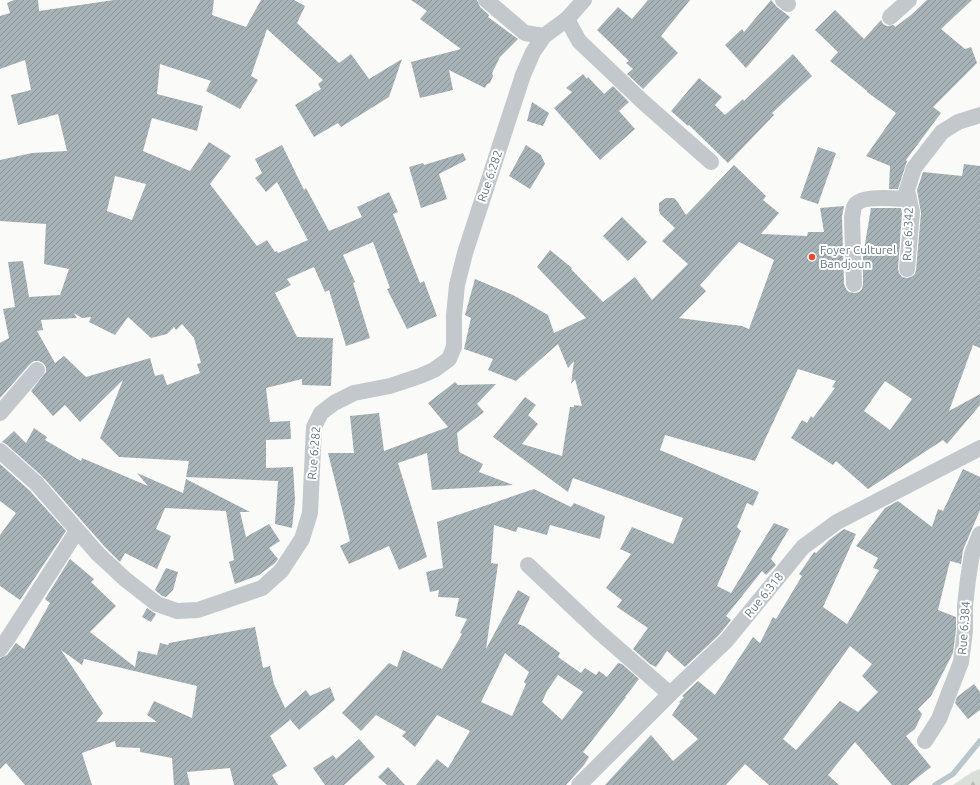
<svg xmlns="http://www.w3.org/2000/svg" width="980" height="785" viewBox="0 0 980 785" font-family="Ubuntu,sans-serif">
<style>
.forest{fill:url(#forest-firs)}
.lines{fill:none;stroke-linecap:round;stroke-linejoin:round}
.stream{stroke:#b9c7ca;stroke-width:5.5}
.building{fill:url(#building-hatch);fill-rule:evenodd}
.street{stroke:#c3c8cc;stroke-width:16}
.poi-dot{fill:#e7492a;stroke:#fff;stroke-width:1.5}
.labels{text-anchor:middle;stroke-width:4;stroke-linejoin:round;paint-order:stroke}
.street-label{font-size:12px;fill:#647883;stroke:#fff}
.poi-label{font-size:12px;fill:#647883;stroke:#fff;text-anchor:start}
</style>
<defs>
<pattern id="forest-firs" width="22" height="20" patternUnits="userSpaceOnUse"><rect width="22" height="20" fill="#dadfd7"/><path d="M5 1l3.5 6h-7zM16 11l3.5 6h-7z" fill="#b4bab4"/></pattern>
<pattern id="building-hatch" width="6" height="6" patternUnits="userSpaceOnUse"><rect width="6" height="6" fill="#a7b2b7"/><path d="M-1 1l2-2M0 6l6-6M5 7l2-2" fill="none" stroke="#8c969a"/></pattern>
</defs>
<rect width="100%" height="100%" fill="#fafaf8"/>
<path class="forest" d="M980 769V785H953L972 772Z"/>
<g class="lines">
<path class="stream" d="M935 785 953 774 980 741"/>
</g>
<g class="building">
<path d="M14 0H38L39 11 114 0H214L212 15 246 27 261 0H294L305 6 297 23 339 63 351 54 369 79 402 59 389 97 341 127 338 123 314 137 295 105 321 89 318 84 323 80 267 29 251 76 258 80 240 109 206 91 211 81 160 64 157 94 203 106 197 131 152 118 143 151 190 171 209 142 231 156 210 184 257 246 267 240 275 252 277 251 278 253 308 240 277 182 266 192 255 178 262 173 255 159 282 145 304 190 306 188 329 231 362 217 357 207 389 192 398 212 393 214 420 283 424 281 437 316 407 329 387 289 390 288 373 242 343 255 355 282 353 283 370 338 346 346 329 290 325 292 314 267 287 279 291 285 275 293 297 337 333 338 331 386 302 385V379L266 388 270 422 290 421 291 439 266 440V468L293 467 295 500 292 528 275 524 278 481 186 477 189 461 119 457 100 438 123 380 80 422 65 405 53 416 31 391 46 372V367L43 363 39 361H34L30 364 0 398V343L9 338 3 309 15 307 8 262 23 261 29 297 60 295 69 269 44 264 46 224 0 221V160L32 153 67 151 58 114 18 125 11 95 31 90 25 60 0 69V16L10 13 7 3ZM115 176 146 184 132 220 107 211ZM74 313 82 318 91 317 89 322 115 335 128 317 151 338 167 334 174 327 176 330 182 324 194 338 201 363 197 364 200 373 167 385 163 374 155 376 150 358 86 377 64 356 55 363 37 331 43 330 41 320 77 318Z"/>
<path d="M411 0H477L480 7 489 15 488 17 518 39 500 57 492 73 493 76 490 83 487 84 485 88 449 70 453 90 420 98 411 62 461 49 420 19 427 11Z"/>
<path d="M648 0H690L661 36 678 53 643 89 627 74 633 69 626 63 629 61 597 30 618 7 632 19Z"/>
<path d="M771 0 777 7 790 17 746 68 725 45 742 29 744 32Z"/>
<path d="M927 0H972L941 29 965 49 971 47 977 63 933 107 941 113 906 160 907 161 898 189H889L890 166 866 156 896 113 867 92V91L830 61 838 52 815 30 835 10 864 39 881 20 883 24 887 26 894 25 895 27 911 15Z"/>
<path d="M793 54 812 76 772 113 774 115 728 163 689 125 688 126 671 111 699 78 722 97 715 105 725 115 743 99 744 101Z"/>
<path d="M583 74 587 79 588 77 604 94 613 86 629 102 619 111 635 129 600 160 554 108 572 92 566 88Z"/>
<path d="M532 102 549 113 543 126 527 121Z"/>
<path d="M526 145 541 155 545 164 530 189 509 176Z"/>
<path d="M818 147 836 153 818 204 800 198Z"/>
<path d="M463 153 466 160 439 174 447 199 421 208 409 167 423 163 424 165Z"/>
<path d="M964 164 980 166V348L973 345 949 411 980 394V405L947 444 943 440 868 489 836 461 833 465 791 438 802 420 807 423 811 416 813 418 835 388 832 387 836 381 798 369 755 461 665 435 660 450 759 492 753 506 747 503 737 527 741 531 717 586 731 593 774 523 789 529 771 559 776 565 766 575 762 571 726 616 731 620 719 635 685 667 667 651 656 667 650 664 633 649 648 628 617 607 622 600 606 588 631 554 620 549 632 527 673 544 683 518 573 478 568 492 493 437 525 397 536 405 528 415 538 424 522 444 562 456 570 407H574V405L582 406 575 379 571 384 574 361 568 368 558 344 516 381 488 370 493 359 464 349 471 318 465 315 475 279 513 295 548 315 554 333 586 318 537 267 550 250 572 268 571 269 603 302 635 277 652 300 688 264 662 241 675 228 660 214 659 210V203L666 198H674L677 201 686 215 734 165 766 196 763 200 779 213 761 234 807 236 808 232H824L820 208 844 206 842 217 844 284 846 289 849 292 855 293 859 292 862 289 863 284V256L871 208H901L902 213 898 269 899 273 902 277 907 278 911 277 915 274 916 270 921 213 917 190 923 172 962 176ZM739 242 774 260 749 329 742 326 679 318 706 291 700 285ZM885 381 912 399 890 430 864 411Z"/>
<path d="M622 217 647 242 628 261 603 236Z"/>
<path d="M455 382 458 385 496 384 477 404 484 412 457 433 459 452 483 464 479 472 513 485 432 490 427 453 398 463 427 557 399 570 389 546 349 564 340 546 350 541 328 453H354L350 416 379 413 384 451 448 427 428 403Z"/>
<path d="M34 428 47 437 45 440 81 461 82 458 148 486 137 473 183 493 186 479 250 512H240L246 537 269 524 280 541 269 548 278 559 275 563 259 575 235 584 229 562 234 560 226 511 165 508 156 529 171 536 157 569 125 553 120 562 105 547 43 477 6 444 2 442 14 431 26 443Z"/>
<path d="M0 464 29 490 66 531 20 600 0 586V535L16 513 0 501Z"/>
<path d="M963 469 980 477V510L963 550 961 564 950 561 938 610 956 617V630L953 653 931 696 918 709 922 714 915 729 906 736 931 767 908 785H892L855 742 828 775 839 785H769L745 764 726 785H605L651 735 673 761 698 739 672 715 680 703 679 702 684 697 682 696 698 681 715 695 753 637 760 643 773 617 776 619 802 576 799 574 814 552 816 553 829 540 844 529 856 534 823 607 847 624 879 570 873 568 878 558 856 546 885 508 898 501 932 527 938 509 943 511ZM850 646 872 664 862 676 878 692 858 712 840 701 796 750 783 739Z"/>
<path d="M534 489 571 507 574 503 605 516 600 539 550 525 547 535 518 527 516 532 494 525 491 563 498 564 486 649 518 590 530 597 518 624 524 626 560 653 558 657 581 673 585 668 596 675 599 671 607 677 618 663 622 664 639 679 625 697H626L583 752 589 757 584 765 566 785H416L437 759 448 768 470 731 437 715 415 747 402 736 406 732 376 715 361 731 342 713 389 663 397 667 403 650 442 669 462 634 460 633 467 619 455 616 459 598 438 597 439 590 430 592 426 572 443 568 437 522ZM505 653 529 672 524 682 526 684 512 716 481 702ZM558 675 583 692 562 720 542 702 547 691Z"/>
<path d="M70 559 94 579 91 582 116 606 90 632 135 667 138 651 157 655 160 643 168 645 169 643 255 627 263 668 270 666 274 684 285 708 306 690 310 696 330 687 335 700 299 730 289 718 290 720 270 736 287 766 272 775 278 785H234L230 768 187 772 190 785H174L172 758 140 752V748L116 747 115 741 82 753 92 785H25L6 763 0 769V658L7 655 16 643 24 649 50 603 45 599ZM61 650 82 665 84 659 197 686 192 718 154 701 147 715 157 722H96L103 713Z"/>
<path d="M166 568 178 572 173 590 166 597 162 596 155 590Z"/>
<path d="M147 608 156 614 151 622 142 617Z"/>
<path d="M974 684 980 692V710L968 719 955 703 957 697Z"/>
<path d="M359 739 375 757 344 785H325L313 768 333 755 336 759Z"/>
<path d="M388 767 405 785H387L378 777Z"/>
</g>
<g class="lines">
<g class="street">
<path d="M486 0 525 33 544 36"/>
<path d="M783 0 788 4"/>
<path d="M890 17 909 0"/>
<path d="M567 19 579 41 642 101 711 162"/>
<path d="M907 269 912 212 907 190 914 168 942 132 958 122 980 115"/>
<path d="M854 284 852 217C853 214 853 210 854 207 859 194 897 199 909 199"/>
<path d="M0 413 37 370"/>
<path d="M0 451 36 483 98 554 125 579 157 604 177 611 198 610 262 588 281 571 302 539 310 513 314 427 321 413 334 403 354 393 390 386 420 376 434 370 449 359 454 347V315L457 285 465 253 523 75 533 52 544 36 567 19 584 0"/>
<path d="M528 565 598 631 670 694"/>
<path d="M0 649 8 638 77 531"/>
<path d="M925 741 939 719 961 662 965 631V606L968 579 972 554 980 534"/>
<path d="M579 785 670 694 726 641 803 547 837 522 980 448"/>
</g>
</g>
<circle class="poi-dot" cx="812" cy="257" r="4"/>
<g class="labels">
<g class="street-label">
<text transform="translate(490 176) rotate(-71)" y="4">Rue 6.282</text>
<text transform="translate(908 234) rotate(-88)" y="4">Rue 6.342</text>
<text transform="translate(314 453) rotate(-85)" y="4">Rue 6.282</text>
<text transform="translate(764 595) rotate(-51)" y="4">Rue 6.318</text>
<text transform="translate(964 628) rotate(-86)" y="4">Rue 6.384</text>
</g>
<g class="poi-label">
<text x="820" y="254">Foyer Culturel<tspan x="820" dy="14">Bandjoun</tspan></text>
</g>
</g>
</svg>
